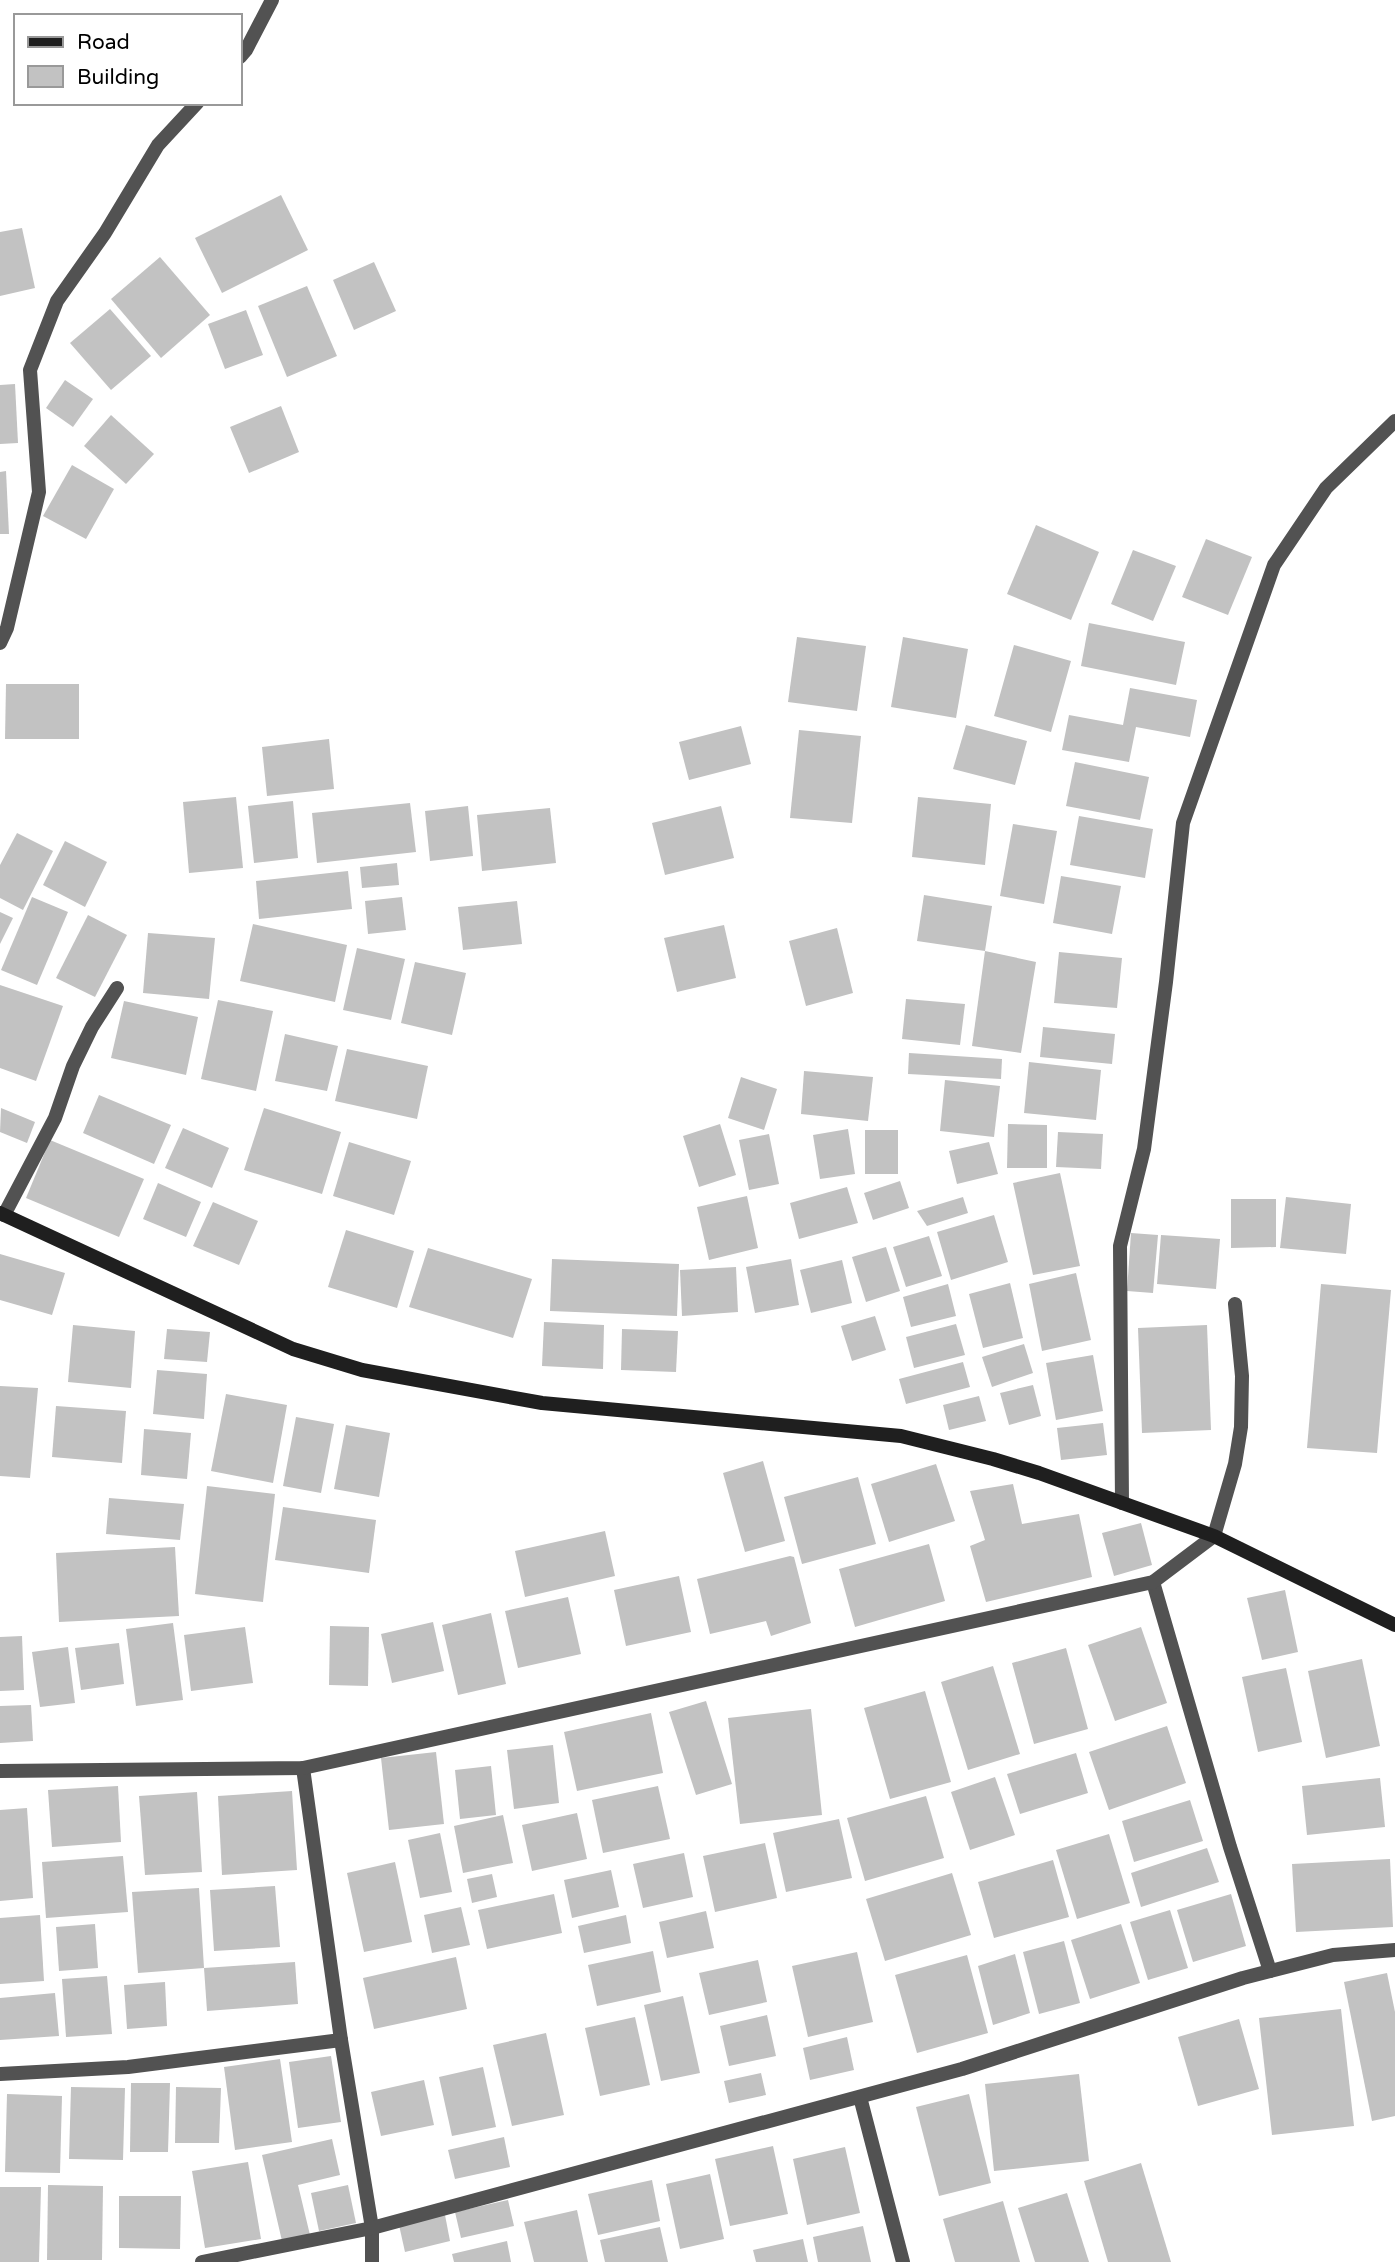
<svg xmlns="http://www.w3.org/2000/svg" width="1395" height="2262" viewBox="0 0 1395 2262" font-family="'Varela Round',sans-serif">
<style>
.building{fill:#c2c2c2}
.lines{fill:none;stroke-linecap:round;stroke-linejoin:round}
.street{stroke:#525252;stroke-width:14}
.secondary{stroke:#1f1f1f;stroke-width:14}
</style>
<rect width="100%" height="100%" fill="#fff"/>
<g class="building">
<path d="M281 195 308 250 222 293 195 238Z"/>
<path d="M22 228 35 288 0 296V232Z"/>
<path d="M160 257 210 315 161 358 111 299Z"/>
<path d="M374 262 396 311 354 330 333 280Z"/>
<path d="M307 286 337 356 287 377 258 306Z"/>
<path d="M110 309 151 356 111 390 70 343Z"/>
<path d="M246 310 263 355 225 369 208 324Z"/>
<path d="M65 380 93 399 73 427 46 408Z"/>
<path d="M15 384 18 443 0 444V385Z"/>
<path d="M281 406 299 452 249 473 230 427Z"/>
<path d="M111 415 154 454 126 484 84 446Z"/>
<path d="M72 465 114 489 86 539 43 516Z"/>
<path d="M6 471 9 534H0V472Z"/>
<path d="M1036 525 1099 552 1071 620 1007 594Z"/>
<path d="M1206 539 1252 557 1228 615 1182 597Z"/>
<path d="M1133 550 1176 566 1153 621 1111 604Z"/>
<path d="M1089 623 1185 642 1176 685 1081 666Z"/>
<path d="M797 637 866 646 857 711 788 702Z"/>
<path d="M903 637 968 649 956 718 891 707Z"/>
<path d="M1014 645 1071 661 1051 732 994 716Z"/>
<path d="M6 684H79V739H5Z"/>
<path d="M1130 688 1197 700 1190 737 1136 727 1129 762 1062 750 1069 715 1123 725Z"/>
<path d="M966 725 1027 741 1015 785 953 769Z"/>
<path d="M741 726 751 764 689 780 679 742Z"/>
<path d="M799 730 861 736 852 823 790 818Z"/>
<path d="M329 739 334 789 267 796 262 747Z"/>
<path d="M1075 762 1149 777 1140 820 1066 806Z"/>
<path d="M236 797 243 868 189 873 183 802Z"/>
<path d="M918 797 991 804 985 865 912 857Z"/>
<path d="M293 801 298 858 254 863 248 806Z"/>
<path d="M410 803 416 852 317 863 312 813Z"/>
<path d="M468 806 473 856 430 861 425 811Z"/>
<path d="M721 806 734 858 665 875 652 823Z"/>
<path d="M550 808 556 863 482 871 477 815Z"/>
<path d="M1079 816 1153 829 1145 878 1070 865Z"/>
<path d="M1013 824 1057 831 1044 904 1000 896Z"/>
<path d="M17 833 53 851 23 910 0 898V865Z"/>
<path d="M65 841 107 862 85 907 43 885Z"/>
<path d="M397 863 399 885 362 888 360 867Z"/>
<path d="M348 871 352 909 259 919 256 881Z"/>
<path d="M1061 876 1121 886 1112 934 1053 923Z"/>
<path d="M924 895 992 906 985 951 917 941Z"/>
<path d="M32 897 68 912 37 985 1 970Z"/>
<path d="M402 897 406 930 368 934 365 901Z"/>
<path d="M517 901 522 944 463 950 458 907Z"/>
<path d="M0 912 13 918 0 944Z"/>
<path d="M88 915 127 935 95 997 56 978Z"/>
<path d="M253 924 347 945 335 1002 240 981Z"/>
<path d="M724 925 736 978 677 992 664 938Z"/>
<path d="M837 928 853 993 806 1006 789 941Z"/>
<path d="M148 933 215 938 209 999 143 993Z"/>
<path d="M357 948 405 959 391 1020 343 1010Z"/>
<path d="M985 951 1036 962 1021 1053 972 1046Z"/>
<path d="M1059 952 1122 958 1117 1008 1054 1003Z"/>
<path d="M415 962 466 973 452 1035 401 1023Z"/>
<path d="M0 985 63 1006 36 1081 0 1068Z"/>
<path d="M906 999 965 1004 960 1045 902 1039Z"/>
<path d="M218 1000 273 1011 256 1091 201 1079Z"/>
<path d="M124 1001 198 1017 186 1075 111 1058Z"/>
<path d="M1043 1027 1115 1034 1112 1064 1040 1057Z"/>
<path d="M285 1034 338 1046 327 1091 275 1081Z"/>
<path d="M347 1049 428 1066 417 1119 335 1101Z"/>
<path d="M909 1053 1002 1059 1001 1079 908 1074Z"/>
<path d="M1029 1062 1101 1070 1096 1120 1024 1113Z"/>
<path d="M804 1071 873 1077 868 1121 801 1114Z"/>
<path d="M741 1077 777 1089 764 1130 728 1118Z"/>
<path d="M945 1080 1000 1086 994 1137 940 1131Z"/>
<path d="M99 1095 171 1125 154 1164 83 1133Z"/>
<path d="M1 1108 35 1122 27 1143 0 1132Z"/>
<path d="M264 1108 341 1132 322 1194 244 1170Z"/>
<path d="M720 1124 736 1175 699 1187 683 1136Z"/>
<path d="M1008 1124 1047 1125V1168H1007Z"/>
<path d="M183 1128 229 1148 212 1188 165 1168Z"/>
<path d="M848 1129 855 1174 820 1179 813 1135Z"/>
<rect x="865" y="1130" width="33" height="44"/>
<path d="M1058 1132 1103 1134 1101 1169 1056 1167Z"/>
<path d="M769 1134 779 1184 749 1190 739 1140Z"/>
<path d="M50 1140 144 1179 119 1237 26 1198Z"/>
<path d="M349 1142 411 1161 394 1215 333 1196Z"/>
<path d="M989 1142 998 1174 957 1184 949 1151Z"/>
<path d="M1060 1173 1080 1266 1033 1275 1013 1183Z"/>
<path d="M900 1181 909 1208 873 1220 864 1193Z"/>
<path d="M158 1183 201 1202 186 1237 143 1219Z"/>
<path d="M847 1187 858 1223 799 1239 790 1203Z"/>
<path d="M747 1196 758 1248 709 1260 697 1207Z"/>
<path d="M963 1197 968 1213 927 1226 917 1211Z"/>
<path d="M1286 1197 1351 1204 1346 1254 1280 1248Z"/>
<path d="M1231 1199H1276V1247L1231 1248Z"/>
<path d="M213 1202 258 1221 239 1265 193 1246Z"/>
<path d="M994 1215 1008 1262 951 1280 937 1232Z"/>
<path d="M346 1230 414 1251 397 1308 328 1287Z"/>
<path d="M1131 1233 1158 1235 1153 1293 1127 1291Z"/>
<path d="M1161 1235 1220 1239 1216 1289 1157 1284Z"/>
<path d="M929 1236 942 1276 906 1287 893 1247Z"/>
<path d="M886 1247 900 1291 866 1302 852 1257Z"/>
<path d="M428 1248 532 1279 513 1338 409 1307Z"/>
<path d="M0 1254 65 1273 52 1315 0 1300Z"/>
<path d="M552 1259 679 1264 677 1316 550 1311Z"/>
<path d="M791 1259 799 1305 755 1313 746 1267Z"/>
<path d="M842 1260 852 1303 811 1313 800 1270Z"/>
<path d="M736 1267 738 1312 682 1316 680 1270Z"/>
<path d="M1076 1273 1091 1340 1042 1351 1029 1284Z"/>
<path d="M1010 1283 1023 1338 983 1348 969 1294Z"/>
<path d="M948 1284 956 1316 911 1327 903 1297Z"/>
<path d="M1321 1284 1391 1290 1377 1453 1307 1448Z"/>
<path d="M875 1316 886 1350 852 1361 841 1326Z"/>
<path d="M544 1322 604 1325 603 1369 542 1366Z"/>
<path d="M956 1324 965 1355 914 1368 906 1337Z"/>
<path d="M73 1325 135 1331 131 1388 68 1382Z"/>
<path d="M1207 1325 1211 1430 1142 1433 1138 1328Z"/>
<path d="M167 1329 210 1332 207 1362 164 1359Z"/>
<path d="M622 1329 678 1331 676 1372 621 1370Z"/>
<path d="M1024 1344 1033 1373 992 1387 982 1357Z"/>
<path d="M1093 1355 1103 1411 1056 1420 1046 1363Z"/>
<path d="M963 1362 970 1387 906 1404 899 1379Z"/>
<path d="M157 1370 207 1374 204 1419 153 1414Z"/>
<path d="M1033 1385 1041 1416 1009 1425 1000 1393Z"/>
<path d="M0 1386 38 1388 30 1478 0 1476Z"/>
<path d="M226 1394 287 1405 273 1483 211 1471Z"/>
<path d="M979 1396 986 1421 949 1430 943 1405Z"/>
<path d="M56 1406 126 1411 122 1463 52 1457Z"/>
<path d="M296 1417 334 1424 321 1493 283 1486Z"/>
<path d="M1103 1423 1107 1455 1061 1460 1057 1428Z"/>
<path d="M346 1425 390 1433 379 1497 334 1489Z"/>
<path d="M144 1429 191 1433 187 1479 141 1475Z"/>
<path d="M763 1461 785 1541 745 1552 723 1473Z"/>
<path d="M936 1464 955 1521 889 1542 871 1484Z"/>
<path d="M858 1477 876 1544 802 1564 784 1497Z"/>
<path d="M1013 1484 1022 1524 1079 1514 1092 1577 986 1602 970 1546 985 1540 970 1491Z"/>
<path d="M207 1486 275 1494 263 1602 195 1594Z"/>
<path d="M109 1498 184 1504 180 1540 106 1534Z"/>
<path d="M283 1507 376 1520 369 1573 275 1560Z"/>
<path d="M1141 1523 1152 1565 1114 1576 1102 1533Z"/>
<path d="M605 1531 615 1576 525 1597 515 1551Z"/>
<path d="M929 1544 945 1601 855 1627 839 1569Z"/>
<path d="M175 1547 179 1616 59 1622 56 1553Z"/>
<path d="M790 1556 794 1557 811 1623 771 1636 766 1621 710 1634 697 1579Z"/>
<path d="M679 1576 691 1632 626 1646 614 1590Z"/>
<path d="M1285 1590 1298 1652 1262 1660 1247 1598Z"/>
<path d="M568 1597 581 1654 518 1668 505 1611Z"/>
<path d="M491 1613 506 1684 458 1695 442 1625Z"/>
<path d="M433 1622 444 1671 392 1683 381 1634Z"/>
<path d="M173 1623 183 1700 136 1706 126 1629Z"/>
<path d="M330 1626 369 1627 368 1686 329 1685Z"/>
<path d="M245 1627 253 1683 191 1691 184 1635Z"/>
<path d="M1141 1627 1167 1703 1115 1721 1088 1645Z"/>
<path d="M22 1636 24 1690 0 1691V1637Z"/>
<path d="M119 1643 124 1684 81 1690 75 1648Z"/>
<path d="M68 1647 75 1703 40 1707 32 1652Z"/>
<path d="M1066 1648 1088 1729 1034 1744 1012 1663Z"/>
<path d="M1362 1659 1380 1746 1326 1758 1308 1671Z"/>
<path d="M993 1666 1020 1754 968 1770 941 1682Z"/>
<path d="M1286 1668 1302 1742 1258 1752 1242 1677Z"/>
<path d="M925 1691 951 1782 890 1799 864 1708Z"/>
<path d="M706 1701 732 1784 696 1795 669 1712Z"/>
<path d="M31 1705 33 1741 0 1743V1706Z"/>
<path d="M811 1709 822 1815 740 1824 728 1718Z"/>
<path d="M651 1713 663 1773 577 1791 564 1732Z"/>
<path d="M1167 1726 1186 1783 1109 1810 1089 1752Z"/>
<path d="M553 1745 559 1803 514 1809 507 1750Z"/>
<path d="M436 1752 444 1824 389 1830 381 1758Z"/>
<path d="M1076 1753 1088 1793 1020 1814 1007 1774Z"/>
<path d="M491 1766 496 1815 460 1819 455 1770Z"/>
<path d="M995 1777 1015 1835 970 1850 951 1792Z"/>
<path d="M1380 1778 1385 1827 1307 1835 1302 1786Z"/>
<path d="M118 1786 121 1842 52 1847 48 1790Z"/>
<path d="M658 1786 670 1839 603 1853 592 1800Z"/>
<path d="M292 1791 297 1870 222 1875 218 1796Z"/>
<path d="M197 1792 202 1872 145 1875 139 1796Z"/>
<path d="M926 1796 944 1858 865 1881 847 1818Z"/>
<path d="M1190 1800 1203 1841 1134 1862 1122 1821Z"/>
<path d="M27 1808 33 1898 0 1901V1810Z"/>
<path d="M577 1813 587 1859 532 1871 522 1825Z"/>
<path d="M503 1815 513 1863 463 1873 454 1826Z"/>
<path d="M839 1819 852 1878 786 1892 773 1833Z"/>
<path d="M440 1833 452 1892 420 1898 408 1840Z"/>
<path d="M1109 1834 1130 1903 1077 1919 1056 1850Z"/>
<path d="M765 1843 777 1898 715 1912 703 1856Z"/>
<path d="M1207 1848 1219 1882 1141 1907 1131 1873Z"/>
<path d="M684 1853 693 1897 643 1908 633 1864Z"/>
<path d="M123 1856 128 1912 46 1918 42 1862Z"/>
<path d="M1390 1859 1393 1927 1296 1932 1292 1864Z"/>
<path d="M1053 1860 1069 1917 994 1938 978 1882Z"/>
<path d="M395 1862 412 1942 364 1952 347 1873Z"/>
<path d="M611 1870 619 1907 572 1918 564 1880Z"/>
<path d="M952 1873 971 1935 885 1961 866 1899Z"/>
<path d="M492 1874 497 1897 472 1903 467 1879Z"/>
<path d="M275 1886 280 1947 214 1951 210 1890Z"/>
<path d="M199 1888 204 1968 138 1973 132 1892Z"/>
<path d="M554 1894 562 1933 487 1949 478 1910Z"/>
<path d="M1231 1894 1246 1946 1193 1962 1177 1910Z"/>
<path d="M461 1907 470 1945 432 1953 424 1915Z"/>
<path d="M1170 1910 1188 1968 1148 1980 1130 1922Z"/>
<path d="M706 1911 714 1948 667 1958 659 1922Z"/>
<path d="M40 1915 44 1981 0 1984V1918Z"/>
<path d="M626 1915 631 1943 584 1953 578 1926Z"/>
<path d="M95 1924 98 1968 59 1971 56 1927Z"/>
<path d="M1121 1924 1140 1983 1090 1999 1071 1940Z"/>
<path d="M1064 1941 1080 2003 1039 2014 1023 1952Z"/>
<path d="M653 1951 661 1992 597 2006 588 1965Z"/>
<path d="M857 1952 873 2022 808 2037 792 1966Z"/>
<path d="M1015 1954 1030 2013 993 2025 978 1966Z"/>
<path d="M967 1955 988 2033 917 2053 895 1975Z"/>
<path d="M456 1957 467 2009 374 2029 363 1978Z"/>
<path d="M758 1960 767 2002 709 2015 699 1973Z"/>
<path d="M295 1962 298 2004 207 2011 204 1968Z"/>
<path d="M1387 1973 1395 2012V2116L1372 2121 1344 1982Z"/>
<path d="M107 1976 112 2034 66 2037 62 1979Z"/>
<path d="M165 1982 167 2026 127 2029 124 1985Z"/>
<path d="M55 1993 59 2036 0 2040V1998Z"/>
<path d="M683 1996 700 2073 661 2081 644 2005Z"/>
<path d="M1341 2009 1354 2126 1272 2135 1259 2018Z"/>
<path d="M767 2015 776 2056 729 2066 720 2026Z"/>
<path d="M635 2017 650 2085 600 2096 585 2028Z"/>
<path d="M1239 2019 1259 2089 1198 2106 1178 2037Z"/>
<path d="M546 2033 564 2115 512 2126 493 2045Z"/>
<path d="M847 2037 854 2070 810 2080 803 2048Z"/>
<path d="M331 2056 341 2122 298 2128 289 2062Z"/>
<path d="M280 2059 292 2142 235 2150 224 2067Z"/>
<path d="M483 2067 496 2127 452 2136 439 2077Z"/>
<path d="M761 2073 766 2095 729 2103 724 2081Z"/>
<path d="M1079 2074 1089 2161 994 2171 985 2084Z"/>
<path d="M424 2080 434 2125 381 2136 371 2092Z"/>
<path d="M131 2083H170L168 2152H130Z"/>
<path d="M71 2087 125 2088 123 2160 69 2159Z"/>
<path d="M176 2087 221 2088 219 2143H175Z"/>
<path d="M7 2094 62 2096 60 2173 5 2172Z"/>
<path d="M969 2094 991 2183 939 2196 916 2107Z"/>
<path d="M504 2137 510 2167 455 2179 448 2150Z"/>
<path d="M332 2139 340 2175 298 2185 310 2235 282 2241 262 2155Z"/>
<path d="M773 2146 788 2214 730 2226 715 2159Z"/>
<path d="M845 2147 860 2213 807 2225 793 2159Z"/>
<path d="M248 2162 261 2239 205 2248 192 2171Z"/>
<path d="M1141 2163 1171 2262H1108L1084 2181Z"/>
<path d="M710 2174 724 2239 680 2249 666 2184Z"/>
<path d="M652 2180 660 2221 598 2235 588 2194Z"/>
<path d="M48 2185 103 2186 102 2260H47Z"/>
<path d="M348 2185 356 2223 319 2231 311 2193Z"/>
<path d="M0 2187H41L39 2262H0Z"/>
<path d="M1067 2193 1089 2262H1035L1018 2208Z"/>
<path d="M119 2196H181L180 2249 119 2248Z"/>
<path d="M508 2200 514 2226 461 2238 455 2212Z"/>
<path d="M1003 2201 1020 2262H955L943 2219Z"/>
<path d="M577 2210 588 2262H534L524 2222Z"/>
<path d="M445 2215 450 2241 405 2252 399 2225Z"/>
<path d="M863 2226 871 2262H818L813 2237Z"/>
<path d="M660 2227 668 2262H605L600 2240Z"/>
<path d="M803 2239 808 2262H756L753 2250Z"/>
<path d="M507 2241 511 2262H454L452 2254Z"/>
</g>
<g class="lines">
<g class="street">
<path d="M240 57 246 50 272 0"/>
<path d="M0 643 7 628 39 492 30 370 57 301 105 233 158 145 197 103"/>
<path d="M4 1215 55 1118 73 1066 92 1027 117 988"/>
<path d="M1122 1503 1120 1246 1144 1149 1166 982 1183 823 1274 565 1326 488 1395 421"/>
<path d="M1153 1582 1230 1847 1270 1971"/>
<path d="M303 1768 341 2040 372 2228V2262"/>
<path d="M0 1771 303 1768 1153 1582 1214 1536 1235 1464 1241 1427 1242 1376 1235 1304"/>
<path d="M0 2074 128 2067 341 2040"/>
<path d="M860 2097 903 2262"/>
<path d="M202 2262 372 2228 962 2069 1243 1978 1333 1955 1395 1950"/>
</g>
<path class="secondary" d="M0 1213 293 1349 362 1370 542 1403 901 1436 993 1459 1039 1473 1214 1536 1395 1625"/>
</g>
<rect x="14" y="14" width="228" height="91" fill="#ffffff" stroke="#999999" stroke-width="2"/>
<rect x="28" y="37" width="35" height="10" fill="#1f1f1f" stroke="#999999" stroke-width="2"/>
<text x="77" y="49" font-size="21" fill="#000000">Road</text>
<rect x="28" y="66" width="35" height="21" fill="#c2c2c2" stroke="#999999" stroke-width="2"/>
<text x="77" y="84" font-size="21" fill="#000000">Building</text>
</svg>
